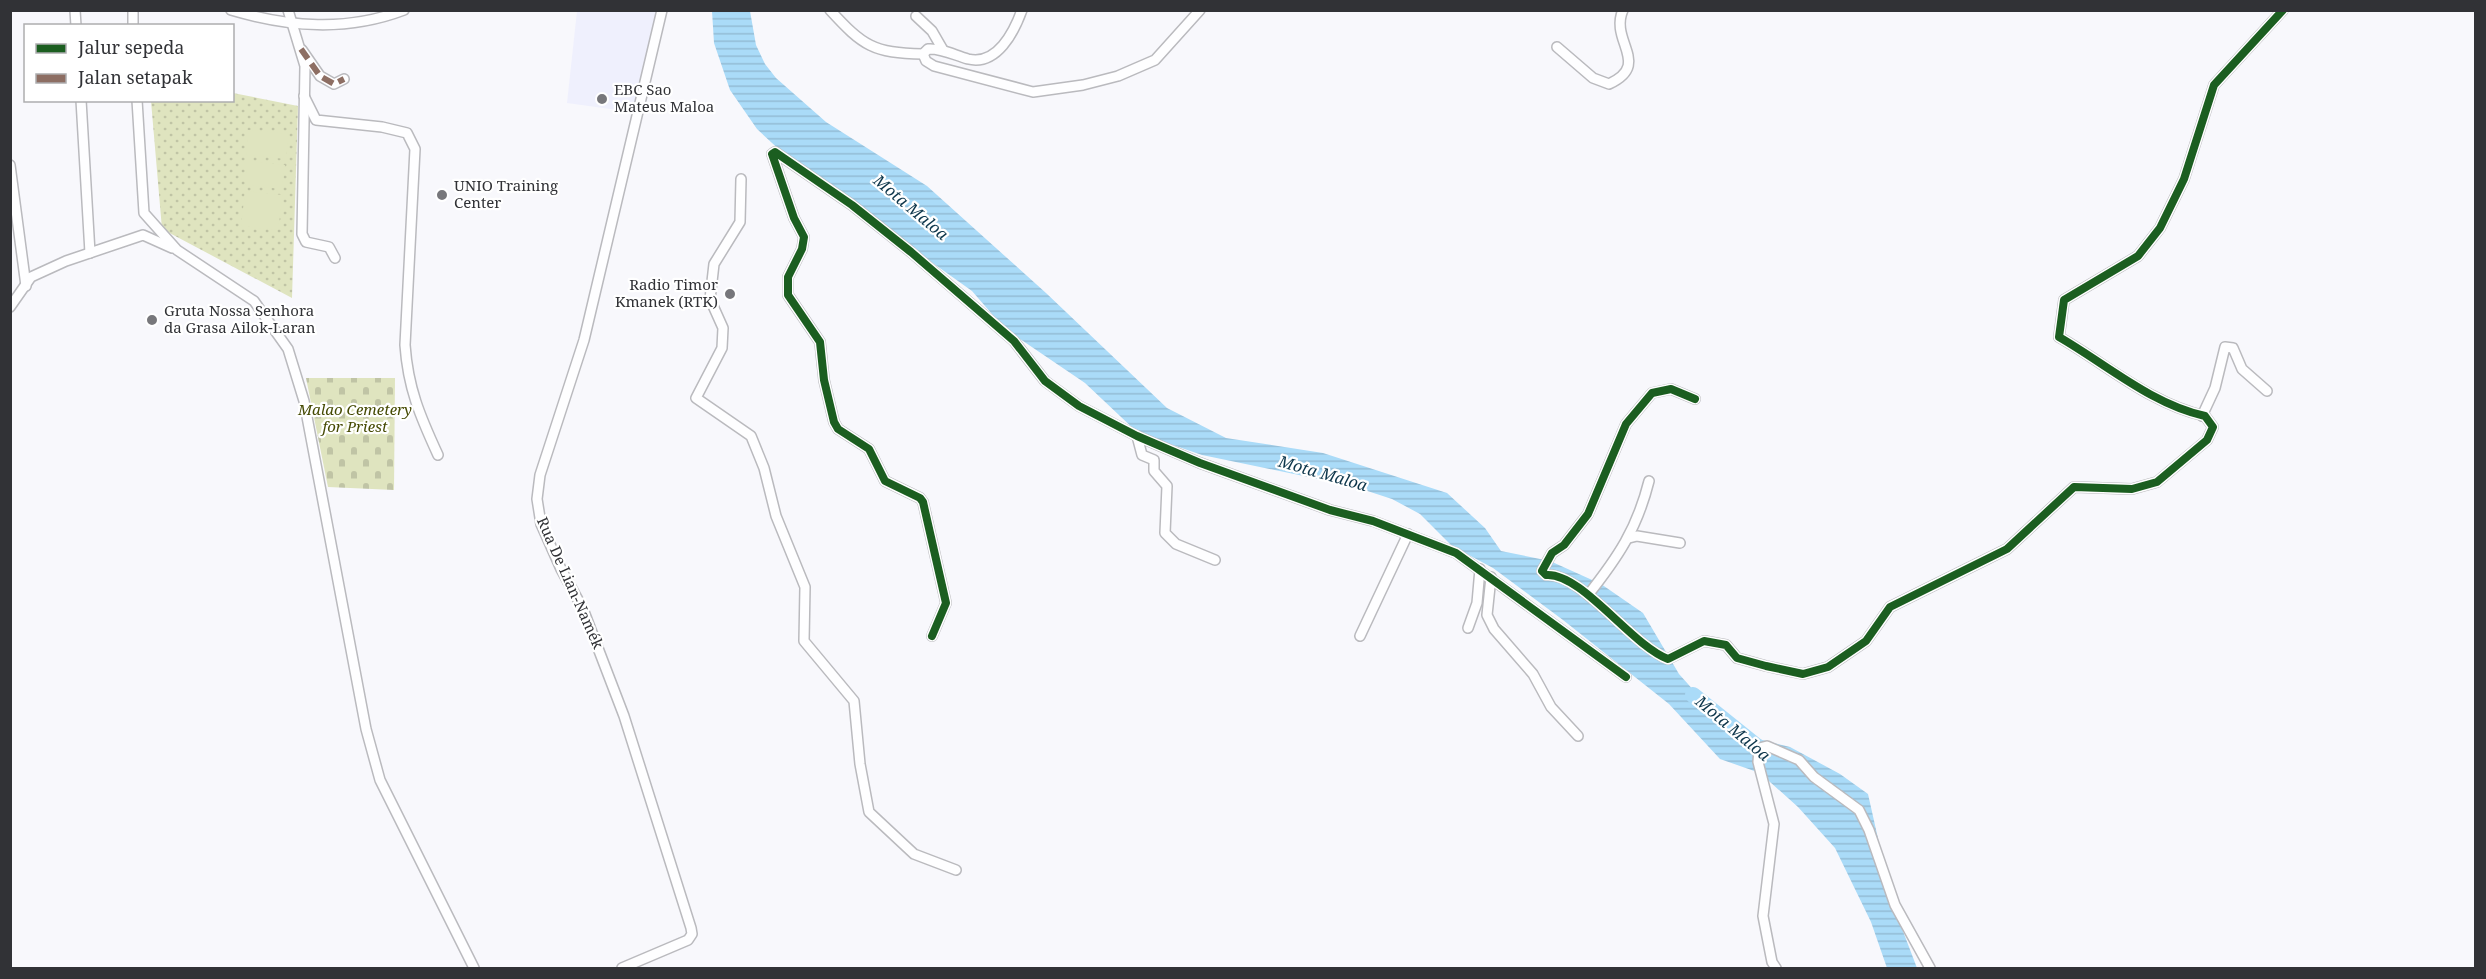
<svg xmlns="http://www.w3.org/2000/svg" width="2486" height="979" viewBox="0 0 2486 979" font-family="'Noto Serif',serif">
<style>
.built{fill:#eff0fd}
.grass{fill:url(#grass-dots)}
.cemetery{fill:url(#cemetery-stones)}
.green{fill:#dfe4bf}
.water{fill:url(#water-rules)}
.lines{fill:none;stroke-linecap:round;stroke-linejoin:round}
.river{stroke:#aadbf8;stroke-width:16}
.street-casing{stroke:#bababe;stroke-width:12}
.street{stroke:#fefeff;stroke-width:9}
.quiet{stroke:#8d6e63;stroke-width:6;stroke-dasharray:12 6;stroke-linecap:butt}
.cycleway-casing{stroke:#fff;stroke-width:11}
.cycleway{stroke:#1b5e20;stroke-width:8}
.poi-dot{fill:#77777b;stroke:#fff;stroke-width:2}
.labels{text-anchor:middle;stroke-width:4.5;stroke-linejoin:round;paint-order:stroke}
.poi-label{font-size:15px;fill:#313236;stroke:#fff;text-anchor:start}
.park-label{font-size:15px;font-style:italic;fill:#454a03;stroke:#fff}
.street-label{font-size:15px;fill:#313236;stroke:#fff}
.water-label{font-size:16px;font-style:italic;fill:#0d364b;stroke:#fff}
</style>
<defs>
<pattern id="grass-dots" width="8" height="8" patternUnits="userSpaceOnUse" patternTransform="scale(1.5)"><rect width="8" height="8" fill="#dfe4bf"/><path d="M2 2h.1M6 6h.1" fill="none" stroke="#c0c4a5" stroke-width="1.8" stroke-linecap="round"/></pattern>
<pattern id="cemetery-stones" width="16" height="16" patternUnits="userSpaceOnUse" patternTransform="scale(1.5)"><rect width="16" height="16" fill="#dfe4bf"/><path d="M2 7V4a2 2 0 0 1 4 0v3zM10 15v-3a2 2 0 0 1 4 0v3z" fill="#c0c4a5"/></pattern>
<pattern id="water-rules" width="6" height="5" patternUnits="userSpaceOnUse" patternTransform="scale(1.5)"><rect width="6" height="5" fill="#aadbf8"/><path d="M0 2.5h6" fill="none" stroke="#93bcd5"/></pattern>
</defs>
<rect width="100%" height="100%" fill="#f8f8fc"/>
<path class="built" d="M577 11H658L632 112 567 103Z"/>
<path class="grass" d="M233 93 298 106 292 298 162 229 151 101 232 100Z"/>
<path class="cemetery" d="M306 378H395L394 490 328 487Z"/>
<g class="green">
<path d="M248 130 289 134 286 159 246 155Z"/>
<path d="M247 161 285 165 282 189 245 185Z"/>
<path d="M245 191 283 195 278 230 241 226Z"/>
</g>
<path class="water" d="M712 11H750L756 45 765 64 776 78 826 122 927 186 1046 293 1167 408 1226 438 1323 453 1447 493 1485 528 1501 551 1550 561 1601 584 1643 613 1679 674 1731 732 1790 747 1840 774 1868 794 1893 905 1917 968H1887L1871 922 1835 848 1798 807 1760 773 1720 759 1669 704 1563 620 1493 568 1452 546 1420 514 1392 499 1352 486 1202 455 1138 433 1085 383 1004 328 972 291 798 167 757 129 730 90 714 43Z"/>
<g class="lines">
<path class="river" d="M1693 695 1759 748"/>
<g class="street-casing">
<g id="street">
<path d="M75 10 76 26"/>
<path d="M231 10C289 27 346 32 404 10"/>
<path d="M288 10 305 66 302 234 306 242 329 247 335 258"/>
<path d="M830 10C863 46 873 53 923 54L928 49C941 48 954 55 968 59 997 66 1014 32 1022 10"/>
<path d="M916 16 932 31 943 50"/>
<path d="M133 26V10"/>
<path d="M1557 47 1593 78 1609 84C1652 64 1609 41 1623 10"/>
<path d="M302 50 320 76 334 84 344 79"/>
<path d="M923 54 926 61 934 66 1033 92 1083 85 1118 76 1155 60 1200 10"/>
<path d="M304 96 316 120 382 127 407 133 415 149 405 345C408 388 420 416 438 455"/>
<path d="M81 100 90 253"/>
<path d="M137 100 144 213 177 250 254 301 288 349 304 401 366 729 380 780 474 968"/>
<path d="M10 165 26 286"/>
<path d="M741 179 740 222 714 264 710 299 723 328 722 348 696 398 751 436 764 468 776 516 805 587 804 641 854 701 860 764 869 812 914 854 956 870"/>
<path d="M10 307 31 277 66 261 143 235 172 248"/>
<path d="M1695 399 1671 389 1652 393 1626 424 1588 514 1564 545 1552 553 1542 571 1546 575C1581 572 1631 645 1668 659L1704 641 1726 645 1737 658 1766 666 1803 674 1828 667 1866 641 1890 607 2007 549 2074 487 2132 489 2157 482 2207 440 2213 427 2205 416C2151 404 2106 364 2059 337L2064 300 2138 256 2160 228 2184 179 2214 85 2283 10"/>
<path d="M2202 416 2215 388 2225 347 2233 348 2242 369 2267 391"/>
<path d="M1137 436 1142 455 1154 460V471L1167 486 1165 533 1176 544 1215 560"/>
<path d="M1629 538 1637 536 1680 543"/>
<path d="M1491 577 1487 615 1494 629 1533 674 1551 707 1578 736"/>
<path d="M1588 595C1618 557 1637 529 1649 481"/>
<path d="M1468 628 1477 603 1480 569"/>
<path d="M932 636 946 603 923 502 920 498 885 481 869 449 838 429 834 422 824 380 820 342 788 295V277L802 249 804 237 794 218 772 154 775 152 852 205 911 252 1014 341 1045 381 1079 406 1137 436 1200 463 1330 510 1373 521 1456 553 1626 677"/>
<path d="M1360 636 1408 534"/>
<path d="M622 968 688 940 692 934 691 928 624 716 583 609 561 569 541 524 537 499 540 475 584 340 662 10"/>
<path d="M1776 968 1772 962 1763 916 1774 824 1758 762 1759 748 1767 746 1799 760 1814 777 1859 810 1869 830 1895 905 1930 968"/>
</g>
</g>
<use href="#street" class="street"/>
<path class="quiet" d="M301 49 320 76 334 84 344 79"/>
<g class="cycleway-casing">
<g id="cycleway">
<path d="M1695 399 1671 389 1652 393 1626 424 1588 514 1564 545 1552 553 1542 571 1546 575C1581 572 1631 645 1668 659L1704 641 1726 645 1737 658 1766 666 1803 674 1828 667 1866 641 1890 607 2007 549 2074 487 2132 489 2157 482 2207 440 2213 427 2205 416C2151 404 2106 364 2059 337L2064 300 2138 256 2160 228 2184 179 2214 85 2283 10"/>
<path d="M932 636 946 603 923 502 920 498 885 481 869 449 838 429 834 422 824 380 820 342 788 295V277L802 249 804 237 794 218 772 154 775 152 852 205 911 252 1014 341 1045 381 1079 406 1137 436 1200 463 1330 510 1373 521 1456 553 1626 677"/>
</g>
</g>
<use href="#cycleway" class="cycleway"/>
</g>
<g class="poi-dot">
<circle cx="602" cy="99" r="6"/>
<circle cx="442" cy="195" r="6"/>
<circle cx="730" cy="294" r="6"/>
<circle cx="152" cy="320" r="6"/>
</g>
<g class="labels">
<g class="poi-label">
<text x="614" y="95">EBC Sao<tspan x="614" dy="17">Mateus Maloa</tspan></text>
<text x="454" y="191">UNIO Training<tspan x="454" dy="17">Center</tspan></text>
<text x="718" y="290" text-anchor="end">Radio Timor<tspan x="718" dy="17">Kmanek (RTK)</tspan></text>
<text x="164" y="316">Gruta Nossa Senhora<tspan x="164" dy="17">da Grasa Ailok-Laran</tspan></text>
</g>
<g class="park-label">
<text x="355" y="415">Malao Cemetery<tspan x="355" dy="17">for Priest</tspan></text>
</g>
<g class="street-label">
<text transform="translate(570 583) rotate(66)" y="5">Rua De Lian-Namék</text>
</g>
<g class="water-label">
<text transform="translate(911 207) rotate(40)" y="6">Mota Maloa</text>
<text transform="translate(1323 473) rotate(16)" y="6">Mota Maloa</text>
<text transform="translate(1733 728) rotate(40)" y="6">Mota Maloa</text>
</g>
</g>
<rect width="2486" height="979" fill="none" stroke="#313236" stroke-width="24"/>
<rect x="24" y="24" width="210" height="78" fill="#ffffff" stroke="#adadaf" stroke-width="1.5"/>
<rect x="36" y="44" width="30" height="9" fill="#1b5e20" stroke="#adadaf" stroke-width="1.5"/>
<text x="78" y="54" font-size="18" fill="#313236">Jalur sepeda</text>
<rect x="36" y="74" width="30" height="9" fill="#8d6e63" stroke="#adadaf" stroke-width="1.5"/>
<text x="78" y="84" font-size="18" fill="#313236">Jalan setapak</text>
</svg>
